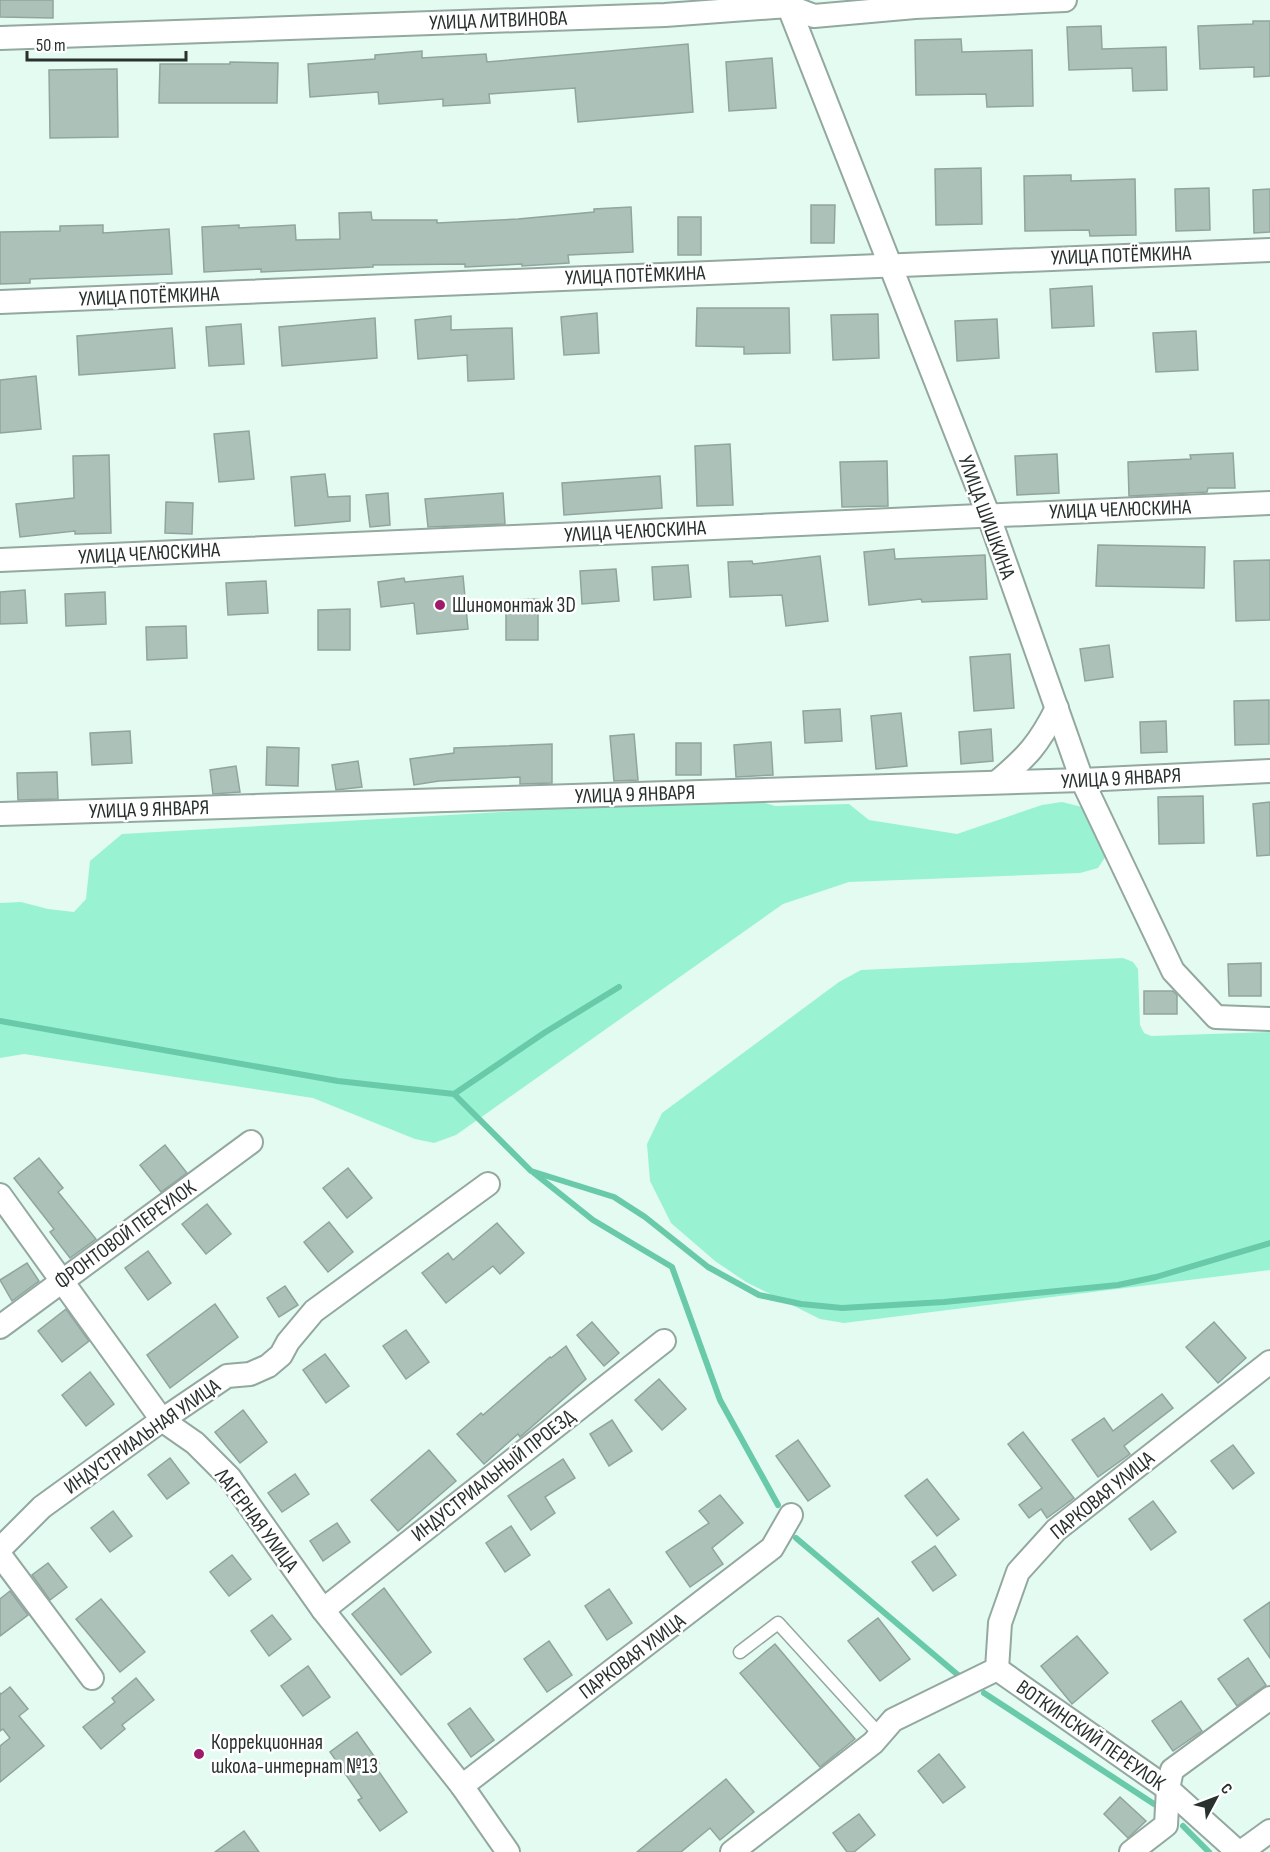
<svg xmlns="http://www.w3.org/2000/svg" width="1270" height="1852" viewBox="0 0 1270 1852" font-family="'Sofia Sans Condensed',sans-serif">
<style>
.green{fill:#99f3d2}
.lines{fill:none;stroke-linecap:round;stroke-linejoin:round}
.stream{stroke:#69caa9;stroke-width:6}
.building{fill:#acc2b9;stroke:#90a59d;stroke-width:1.5}
.lane-casing{stroke:#93a89f;stroke-width:15}
.street-casing{stroke:#93a89f;stroke-width:26}
.lane{stroke:#fff;stroke-width:12}
.street{stroke:#fff;stroke-width:22}
.poi-dot{fill:#9e1b6c;stroke:#fff;stroke-width:2}
.labels{text-anchor:middle;stroke-width:5;stroke-linejoin:round;paint-order:stroke}
.street-label{font-size:21px;fill:#28312d;stroke:#fff}
.poi-label{font-size:21px;fill:#28312d;stroke:#fff;text-anchor:start}
</style>
<rect width="100%" height="100%" fill="#e4fbf1"/>
<g class="green">
<path d="M724 799 756 800 775 806 849 804 869 820 957 834 1042 805 1062 802 1082 807 1108 853 1098 868 1080 873 849 882 783 904 456 1135 434 1143 415 1139 313 1098 24 1054 0 1058V903L21 902 48 909 74 912 86 899 90 861 122 834Z"/>
<path d="M1123 958 1133 962 1138 969 1140 1025 1144 1033 1151 1036 1270 1032V1270L844 1323 820 1319 746 1282 715 1261 671 1223 650 1181 647 1144 662 1113 839 982 861 970Z"/>
</g>
<g class="lines">
<g class="stream">
<path d="M0 1021 338 1081 454 1094 531 1171 614 1197 645 1217 708 1267 759 1295 801 1304 842 1308 944 1302 1118 1285 1156 1277 1270 1243"/>
<path d="M454 1094 544 1033 619 987"/>
<path d="M534 1173 593 1220 672 1267 720 1400 778 1505"/>
<path d="M796 1538 958 1675"/>
<path d="M984 1693 1154 1804"/>
<path d="M1183 1826 1209 1852"/>
</g>
</g>
<g class="building">
<path d="M0 0H53V18L0 17Z"/>
<path d="M1253 21H1270V76L1254 77V67L1200 69 1198 26 1253 24Z"/>
<path d="M1101 26 1102 49 1166 47 1167 90 1133 91 1132 68 1069 70 1067 27Z"/>
<path d="M961 39 962 52 1032 50 1033 106 987 107 986 94 916 95 915 40Z"/>
<path d="M688 44 693 112 578 122 575 88 489 94 490 103 443 106V99L379 104 378 92 310 97 308 64 375 59V55L422 51V58L486 54 487 62Z"/>
<path d="M772 58 776 108 729 111 726 62Z"/>
<path d="M230 62 278 63 277 103H159L160 64H230Z"/>
<path d="M117 69 118 137 50 138 49 70Z"/>
<path d="M981 168 982 224 936 225 935 169Z"/>
<path d="M1071 175V181L1135 179 1136 235 1090 236 1089 230 1025 231 1024 176Z"/>
<path d="M1209 188 1210 230 1176 231 1175 189Z"/>
<path d="M1270 189V232L1254 233 1253 190Z"/>
<path d="M811 205H835L834 243H811Z"/>
<path d="M631 207 633 252 568 255 569 263 522 266V264L465 267V264L373 265V267L261 272V269L204 272 202 227 239 225V228L295 225 296 240 340 239 339 213 371 212 372 220H437V223L518 219 594 212V209Z"/>
<rect x="678" y="217" width="23" height="38"/>
<path d="M103 225V233L169 229 172 274 30 279V283L0 284V232L60 231V226Z"/>
<path d="M1092 286 1094 326 1052 328 1050 289Z"/>
<path d="M697 308H789L790 353 744 354V347L696 346Z"/>
<path d="M597 313 599 353 564 355 561 317Z"/>
<path d="M878 314 879 358 833 360 831 315Z"/>
<path d="M451 316V330L512 328 514 379 468 381 467 355 418 359 415 320Z"/>
<path d="M375 318 377 358 282 366 279 327Z"/>
<path d="M997 319 999 358 957 361 955 321Z"/>
<path d="M241 324 244 364 209 366 206 327Z"/>
<path d="M172 328 175 368 79 375 77 336Z"/>
<path d="M1196 331 1198 370 1156 372 1153 333Z"/>
<path d="M36 376 41 429 0 433V380Z"/>
<path d="M249 431 254 479 219 482 214 434Z"/>
<path d="M730 444 733 505 697 506 695 446Z"/>
<path d="M1233 453 1235 488H1208L1207 492 1129 496 1128 462 1191 459 1190 455Z"/>
<path d="M1057 454 1059 493 1017 495 1015 456Z"/>
<path d="M109 455 111 533 75 534V531L20 537 16 504 74 498 73 456Z"/>
<path d="M887 461 888 506 842 507 840 462Z"/>
<path d="M325 474 328 497 350 496V521L295 526 291 477Z"/>
<path d="M660 476 662 508 564 515 562 483Z"/>
<path d="M388 493 390 525 370 527 366 495Z"/>
<path d="M503 493 505 524 428 527 425 499Z"/>
<path d="M166 502 193 503 192 534 165 533Z"/>
<path d="M1098 545 1205 547 1204 588 1096 586Z"/>
<path d="M894 549 895 559 985 555 987 599 922 602 921 599 869 605 864 552Z"/>
<path d="M820 556 828 621 786 626 782 595 730 597 728 562 752 561 753 564Z"/>
<path d="M1270 560V620L1236 621 1234 561Z"/>
<path d="M688 565 691 597 654 600 652 567Z"/>
<path d="M616 569 619 601 582 604 580 571Z"/>
<path d="M463 576 468 629 417 634 414 603 381 607 378 582 404 578 405 582Z"/>
<path d="M266 581 268 613 228 615 226 583Z"/>
<path d="M25 590 27 623 0 624V592Z"/>
<path d="M105 592 106 624 66 626 65 594Z"/>
<path d="M538 599V640H506V600Z"/>
<path d="M350 609V650H318V610Z"/>
<path d="M186 626 187 658 147 660 146 627Z"/>
<path d="M1109 645 1113 677 1085 681 1080 649Z"/>
<path d="M1010 654 1014 708 974 711 970 657Z"/>
<path d="M1269 700V744L1235 745 1234 701Z"/>
<path d="M840 709 842 741 805 743 803 711Z"/>
<path d="M901 713 907 766 876 769 871 716Z"/>
<path d="M1166 721 1167 752 1141 753 1140 722Z"/>
<path d="M991 729 993 761 961 764 959 732Z"/>
<path d="M130 731 132 763 92 765 90 733Z"/>
<path d="M634 734 638 780 614 781 610 736Z"/>
<path d="M771 742 773 775 736 777 734 745Z"/>
<rect x="676" y="743" width="25" height="32"/>
<path d="M552 744V783L520 784V777L439 781 414 785 410 759 454 753V748Z"/>
<path d="M267 747 299 748 298 786 266 785Z"/>
<path d="M358 761 362 787 336 790 332 765Z"/>
<path d="M236 766 240 792 213 794 210 770Z"/>
<path d="M57 772 58 799 18 800 17 773Z"/>
<path d="M1203 796 1204 843 1159 844 1158 797Z"/>
<path d="M1270 802V855L1257 856 1253 804Z"/>
<path d="M1261 963V996H1229L1228 964Z"/>
<path d="M1144 991H1173L1177 995V1014H1144Z"/>
<path d="M165 1145 187 1173 161 1192 140 1165Z"/>
<path d="M39 1158 63 1188 58 1192 96 1239 70 1258 50 1232 54 1229 14 1178Z"/>
<path d="M348 1168 372 1198 347 1218 323 1188Z"/>
<path d="M207 1204 231 1234 206 1254 182 1224Z"/>
<path d="M329 1222 353 1252 328 1272 304 1242Z"/>
<path d="M497 1223 524 1253 500 1274 493 1266 446 1303 422 1273 448 1253 453 1260Z"/>
<path d="M148 1251 171 1283 148 1300 125 1268Z"/>
<path d="M27 1263 39 1281 12 1301 0 1280Z"/>
<path d="M285 1286 298 1305 279 1317 267 1298Z"/>
<path d="M215 1304 238 1337 170 1388 147 1355Z"/>
<path d="M66 1309 89 1341 62 1362 38 1331Z"/>
<path d="M592 1322 619 1353 604 1366 577 1335Z"/>
<path d="M1214 1322 1246 1358 1218 1383 1186 1347Z"/>
<path d="M406 1330 429 1362 406 1379 383 1346Z"/>
<path d="M566 1346 586 1379 520 1437 518 1434 484 1464 457 1434 481 1413 483 1415 550 1357 551 1358Z"/>
<path d="M325 1354 349 1386 326 1403 303 1370Z"/>
<path d="M90 1372 114 1404 86 1426 62 1395Z"/>
<path d="M659 1379 686 1409 662 1430 635 1400Z"/>
<path d="M1162 1394 1173 1408 1124 1446 1130 1454 1098 1477 1072 1440 1104 1418 1113 1431Z"/>
<path d="M243 1410 267 1442 240 1463 215 1432Z"/>
<path d="M612 1420 632 1451 609 1466 590 1434Z"/>
<path d="M1023 1432 1074 1498 1047 1518 1041 1509 1029 1518 1019 1505 1042 1488 1008 1444Z"/>
<path d="M798 1440 830 1486 808 1501 776 1456Z"/>
<path d="M1233 1445 1254 1473 1233 1489 1211 1461Z"/>
<path d="M429 1450 456 1481 398 1531 371 1500Z"/>
<path d="M170 1458 189 1483 167 1499 148 1475Z"/>
<path d="M563 1459 575 1478 545 1497 555 1513 531 1530 508 1496Z"/>
<path d="M295 1474 309 1494 282 1512 268 1493Z"/>
<path d="M927 1479 959 1519 937 1536 905 1496Z"/>
<path d="M720 1495 743 1523 712 1548 723 1564 690 1587 666 1552 709 1523 699 1511Z"/>
<path d="M1153 1501 1176 1532 1151 1550 1129 1519Z"/>
<path d="M113 1511 132 1536 110 1552 91 1528Z"/>
<path d="M337 1523 350 1542 323 1561 310 1541Z"/>
<path d="M511 1526 530 1555 505 1572 486 1543Z"/>
<path d="M935 1546 956 1575 933 1591 912 1562Z"/>
<path d="M232 1555 251 1579 229 1596 210 1572Z"/>
<path d="M48 1563 67 1587 50 1600 32 1575Z"/>
<path d="M384 1588 431 1652 401 1675 352 1614Z"/>
<path d="M609 1589 632 1623 607 1640 585 1606Z"/>
<path d="M10 1591 28 1615 0 1636V1599Z"/>
<path d="M101 1599 145 1652 120 1672 76 1619Z"/>
<path d="M1270 1602V1658L1244 1620Z"/>
<path d="M272 1615 291 1639 269 1656 251 1631Z"/>
<path d="M878 1618 910 1659 880 1681 848 1641Z"/>
<path d="M1077 1636 1108 1673 1072 1704 1041 1666Z"/>
<path d="M549 1641 572 1675 547 1692 524 1659Z"/>
<path d="M775 1644 855 1739 820 1767 740 1673Z"/>
<path d="M1248 1658 1266 1685 1237 1706 1218 1679Z"/>
<path d="M308 1666 330 1697 303 1716 281 1686Z"/>
<path d="M136 1678 154 1700 122 1725 125 1729 101 1749 83 1727 115 1702 112 1698Z"/>
<path d="M10 1687 28 1709 19 1716 44 1746 0 1782V1746L10 1738 3 1729 0 1731V1693L1 1694Z"/>
<path d="M1181 1701 1202 1731 1173 1751 1152 1721Z"/>
<path d="M470 1708 494 1740 471 1757 448 1724Z"/>
<path d="M357 1732 379 1763 375 1766 407 1812 380 1831 358 1800 362 1798 330 1752Z"/>
<path d="M939 1754 965 1787 943 1803 918 1771Z"/>
<path d="M726 1779 754 1812 720 1840 710 1828 681 1852H637Z"/>
<path d="M1120 1797 1146 1821 1128 1838 1104 1814Z"/>
<path d="M859 1814 875 1835 854 1852H847L833 1833Z"/>
<path d="M244 1831 259 1852H215Z"/>
</g>
<g class="lines">
<g class="lane-casing">
<path id="lane" d="M740 1652 778 1623 880 1735"/>
</g>
<g class="street-casing">
<g id="street">
<path d="M786 0 988 514 1082 780 1173 971 1216 1017 1270 1019"/>
<path d="M0 38 665 15 788 6 814 16 915 7 1065 0"/>
<path d="M0 302 1270 250"/>
<path d="M0 560 1270 503"/>
<path d="M997 782C1027 757 1039 744 1057 708"/>
<path d="M0 814 1082 780 1270 771"/>
<path d="M0 1195 162 1420 195 1443 230 1478 323 1610 462 1786 508 1852"/>
<path d="M0 1327 251 1142"/>
<path d="M0 1549 42 1507 162 1420 227 1376 250 1374 268 1366 281 1355 288 1342 314 1311 488 1184"/>
<path d="M0 1555 92 1678"/>
<path d="M323 1610 664 1341"/>
<path d="M997 1669 1168 1789 1238 1852"/>
<path d="M462 1786 772 1548 791 1515"/>
<path d="M732 1852 873 1743 893 1720 997 1669 1000 1623 1018 1572 1056 1530 1270 1362"/>
<path d="M1131 1852 1166 1825 1168 1789 1172 1770 1270 1698"/>
<path d="M1241 1852 1270 1831"/>
</g>
</g>
<use href="#lane" class="lane"/>
<use href="#street" class="street"/>
</g>
<g class="poi-dot">
<circle cx="440" cy="605" r="6"/>
<circle cx="199" cy="1754" r="6"/>
</g>
<g class="labels">
<g class="street-label">
<text transform="translate(498 20) rotate(-2)" y="7">УЛИЦА ЛИТВИНОВА</text>
<text transform="translate(1121 255) rotate(-2)" y="7">УЛИЦА ПОТЁМКИНА</text>
<text transform="translate(635 275) rotate(-2)" y="7">УЛИЦА ПОТЁМКИНА</text>
<text transform="translate(149 296) rotate(-2)" y="7">УЛИЦА ПОТЁМКИНА</text>
<text transform="translate(1120 509) rotate(-2)" y="7">УЛИЦА ЧЕЛЮСКИНА</text>
<text transform="translate(987 517) rotate(70)" y="7">УЛИЦА ШИШКИНА</text>
<text transform="translate(635 531) rotate(-3)" y="7">УЛИЦА ЧЕЛЮСКИНА</text>
<text transform="translate(149 553) rotate(-3)" y="7">УЛИЦА ЧЕЛЮСКИНА</text>
<text transform="translate(1121 778) rotate(-3)" y="7">УЛИЦА 9 ЯНВАРЯ</text>
<text transform="translate(635 794) rotate(-2)" y="7">УЛИЦА 9 ЯНВАРЯ</text>
<text transform="translate(149 809) rotate(-2)" y="7">УЛИЦА 9 ЯНВАРЯ</text>
<text transform="translate(125 1234) rotate(-36)" y="7">ФРОНТОВОЙ ПЕРЕУЛОК</text>
<text transform="translate(142 1436) rotate(-35)" y="7">ИНДУСТРИАЛЬНАЯ УЛИЦА</text>
<text transform="translate(493 1475) rotate(-38)" y="7">ИНДУСТРИАЛЬНЫЙ ПРОЕЗД</text>
<text transform="translate(1102 1495) rotate(-39)" y="7">ПАРКОВАЯ УЛИЦА</text>
<text transform="translate(257 1520) rotate(53)" y="7">ЛАГЕРНАЯ УЛИЦА</text>
<text transform="translate(632 1656) rotate(-37)" y="7">ПАРКОВАЯ УЛИЦА</text>
<text transform="translate(1091 1735) rotate(35)" y="7">ВОТКИНСКИЙ ПЕРЕУЛОК</text>
</g>
<g class="poi-label">
<text x="452" y="612">Шиномонтаж 3D</text>
<text x="211" y="1749">Коррекционная<tspan x="211" dy="24">школа-интернат №13</tspan></text>
</g>
</g>
<g transform="translate(1216 1798) rotate(49)" stroke="#ffffff" stroke-width="4.5" paint-order="stroke">
<path d="M0-4.5L10 22L0 15L-10 22Z" fill="#28312d"/>
<text y="-9" font-size="16" font-weight="bold" text-anchor="middle" fill="#28312d">С</text>
</g>
<path d="M27 51v9h159v-9" fill="none" stroke="#28312d" stroke-width="3"/>
<text x="36" y="51" font-size="18" fill="#28312d" stroke="#ffffff" stroke-width="4.5" paint-order="stroke">50 m</text>
</svg>
